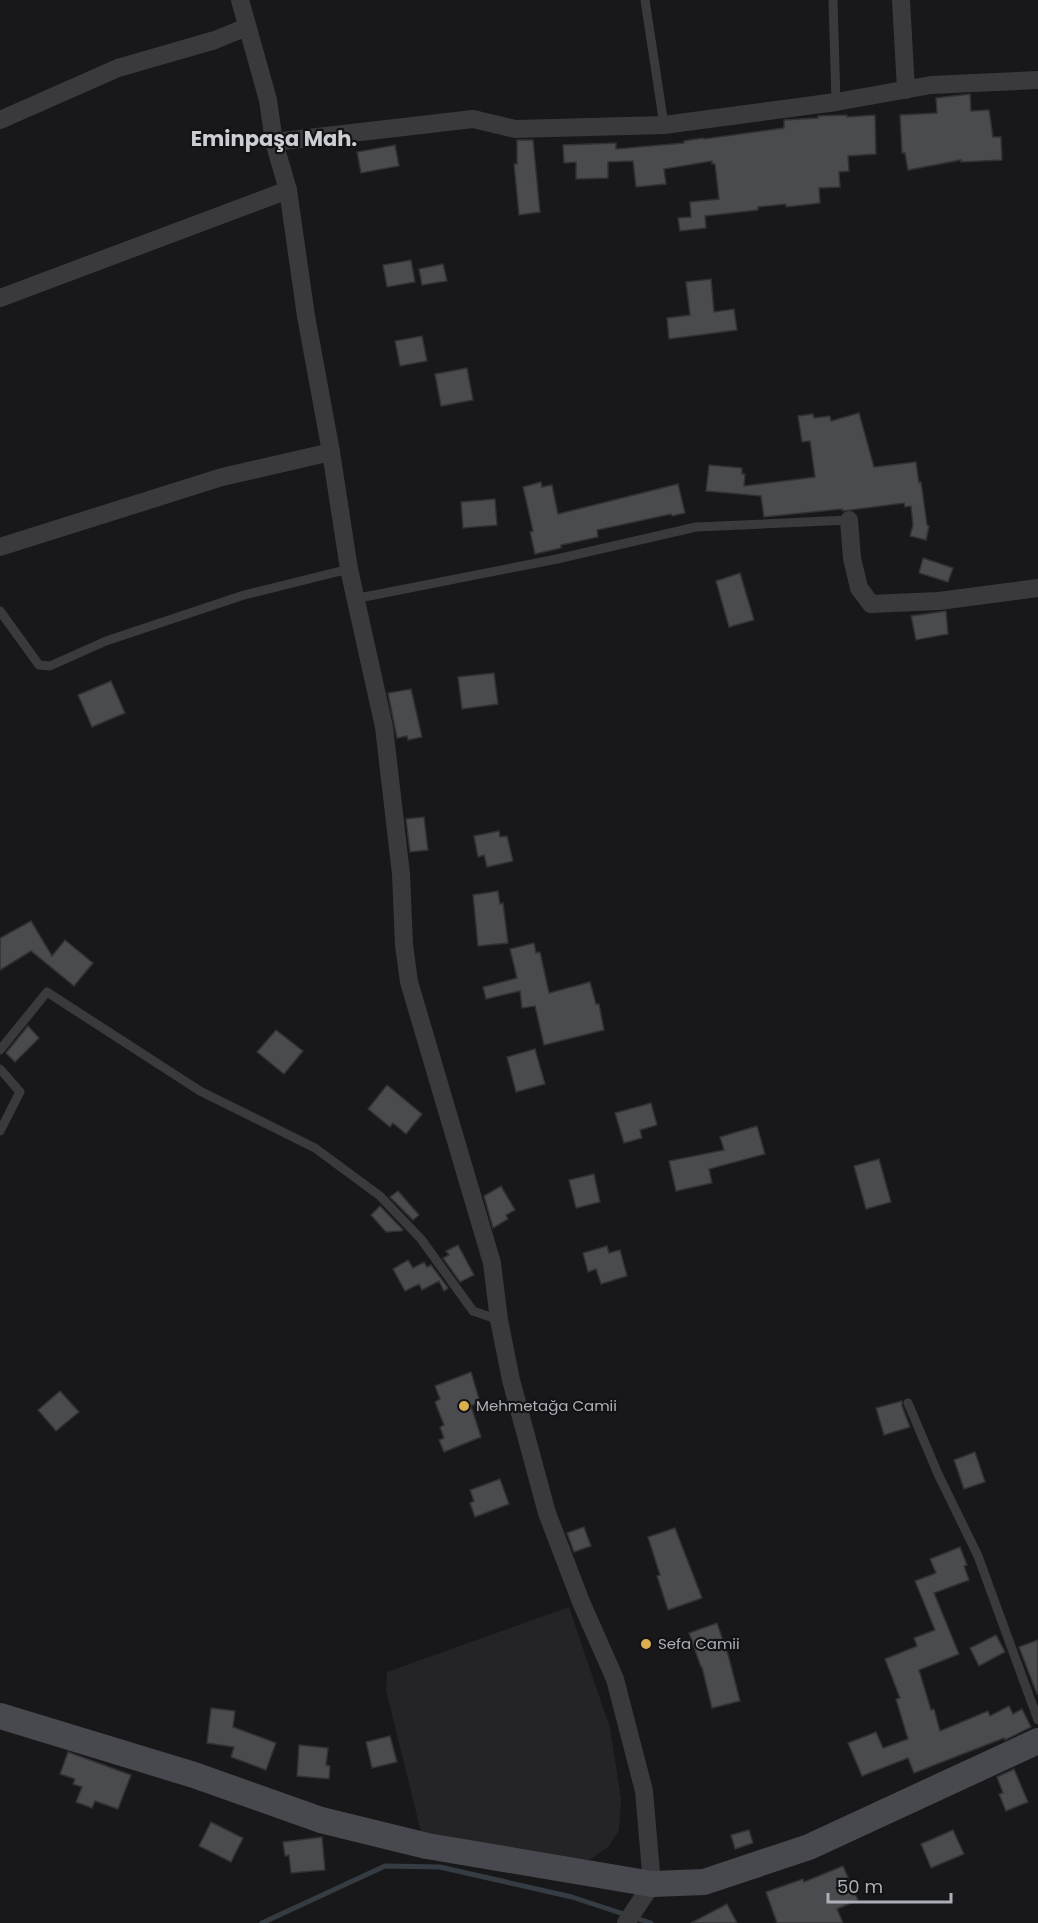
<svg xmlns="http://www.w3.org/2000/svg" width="1038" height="1923" viewBox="0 0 1038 1923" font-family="Poppins,sans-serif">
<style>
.built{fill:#242427}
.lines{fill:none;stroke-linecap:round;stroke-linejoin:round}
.stream{stroke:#353c43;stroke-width:5}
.building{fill:#4a4b4f;stroke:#323236;stroke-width:1.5}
.lane{stroke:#3a3a3e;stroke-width:9}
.street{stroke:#3a3a3e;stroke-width:18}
.secondary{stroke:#48494e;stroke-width:26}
.poi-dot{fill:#dbaf4f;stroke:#131315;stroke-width:2}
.labels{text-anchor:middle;stroke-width:4.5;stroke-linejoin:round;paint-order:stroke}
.poi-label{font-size:15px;fill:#acafb8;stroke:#131315;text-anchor:start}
.district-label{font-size:21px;font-weight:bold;fill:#ccced4;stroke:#131315}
</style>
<rect width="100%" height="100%" fill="#18181a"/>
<path class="built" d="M569 1607 610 1728 621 1799 619 1830 609 1846 590 1860 422 1836 386 1690 387 1672Z"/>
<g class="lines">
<path class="stream" d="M262 1923 385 1866 440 1867 572 1897 651 1923"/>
</g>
<g class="building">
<path d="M970 94 971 111 989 110 993 137H1001L1002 160 961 162V160L908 170 905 153H902L900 115 937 113 936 98Z"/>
<path d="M847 115V117L875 115 876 154 848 156 849 171 839 172 840 187 819 188 820 203 786 207V204L758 207V210L705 216 706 228 680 231 678 218 691 217 690 202 719 199 715 164H712V161L664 169 666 184 636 187 633 161 608 162V178L576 179V162L564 163 563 145 616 143V149L684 143V141L703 138 704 139 784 128V120L818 118V116Z"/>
<path d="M517 140H533L540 212 519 215 514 164H517Z"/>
<path d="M395 145 399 166 361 173 357 152Z"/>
<path d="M411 260 415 282 387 287 383 265Z"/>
<path d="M443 264 447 281 422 285 419 269Z"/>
<path d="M711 279 714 312 734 309 737 330 669 339 667 318 690 315 686 282Z"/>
<path d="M422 336 427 361 400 366 395 341Z"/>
<path d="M467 368 473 400 441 406 435 374Z"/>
<path d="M859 413 874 467 916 462 919 483 921 482 927 525 929 526 926 540 910 536 913 525 911 506 905 507 904 503 843 511 842 509 764 517 761 496 706 491 709 465 742 468V474H745L744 486 815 477 810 441 802 442 798 416 813 414 814 418 830 416 831 421Z"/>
<path d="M541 482 542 487 552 485 558 514 678 484 685 513 672 516 671 514 597 530 598 537 561 545V548L535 554 530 532 533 531 523 487Z"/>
<path d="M495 499 497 525 463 528 461 502Z"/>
<path d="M923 558 953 568 948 582 919 573Z"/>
<path d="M740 573 754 620 729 627 716 581Z"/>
<path d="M946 611 948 634 916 640 911 616Z"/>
<path d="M494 673 498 704 462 709 458 677Z"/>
<path d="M111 681 125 713 92 727 78 695Z"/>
<path d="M411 689 422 737 408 740 407 736 397 738 388 693Z"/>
<path d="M424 817 428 850 410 852 406 819Z"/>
<path d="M499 831 500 837 507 836 513 861 487 867 484 855 478 857 474 836Z"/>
<path d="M498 891 500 904 503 903 508 943 478 946 473 895Z"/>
<path d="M31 921 52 956 65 940 93 963 74 986 31 951 0 970V938Z"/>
<path d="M534 943 536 953 540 952 549 993 590 982 596 1004H599L604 1030 544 1045 535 1006 522 1008 520 991 486 999 483 987 517 978 510 949Z"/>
<path d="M28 1026 39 1038 15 1062 6 1053Z"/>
<path d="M276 1030 303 1051 284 1074 257 1052Z"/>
<path d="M535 1049 545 1084 516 1092 507 1057Z"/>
<path d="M387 1085 422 1114 406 1134 393 1123 390 1127 368 1109Z"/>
<path d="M651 1103 657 1125 640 1130 642 1138 624 1143 615 1113Z"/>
<path d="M757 1126 765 1154 709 1169 712 1183 676 1191 669 1161 724 1150 720 1137Z"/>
<path d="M879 1159 891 1202 866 1209 854 1166Z"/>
<path d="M594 1174 600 1202 576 1208 569 1180Z"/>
<path d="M501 1186 515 1210 506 1215 508 1219 493 1228 484 1196Z"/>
<path d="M398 1191 419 1215 413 1220 390 1197Z"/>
<path d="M380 1206 403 1230 401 1231 386 1232 371 1215Z"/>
<path d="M458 1245 474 1275 460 1282 443 1258 449 1255 446 1251Z"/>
<path d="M607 1246 609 1253 620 1250 627 1276 601 1284 596 1269 588 1272 583 1253Z"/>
<path d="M408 1260 413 1268 424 1262 427 1267 431 1265 448 1288 444 1291 439 1281 422 1290 419 1284 405 1291 393 1269Z"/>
<path d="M471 1372 480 1402 471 1406 481 1437 444 1452 439 1440 444 1438 440 1427 444 1425 435 1402 440 1399 435 1386Z"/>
<path d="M60 1391 79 1412 56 1431 38 1410Z"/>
<path d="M902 1401V1406L910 1427 884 1435 876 1408Z"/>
<path d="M975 1452 985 1482 964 1489 954 1460Z"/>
<path d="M500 1479 509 1504 475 1517 470 1503 474 1501 470 1490Z"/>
<path d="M584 1527 591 1546 574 1552 567 1533Z"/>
<path d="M675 1528 702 1598 668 1610 657 1576 660 1575 648 1537Z"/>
<path d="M960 1547 967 1565 964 1566 969 1580 934 1593 959 1654 919 1670 931 1710 934 1709 940 1731 988 1711 990 1716 1009 1706 1013 1714 1022 1709 1031 1727 1005 1740 1004 1738 914 1773 908 1758 862 1776 848 1743 876 1732 883 1748 908 1739 896 1699 900 1698 885 1659 917 1646 914 1638 935 1630 915 1581 936 1573 930 1559Z"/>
<path d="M717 1623 729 1658 740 1701 712 1708 702 1667H701L689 1633Z"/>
<path d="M996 1635 1005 1652 979 1666 970 1648Z"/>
<path d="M1038 1640V1694H1037L1019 1647Z"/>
<path d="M211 1708 235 1711 233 1727 276 1743 266 1770 231 1757 234 1747 207 1743Z"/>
<path d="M390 1736 397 1762 372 1768 366 1742Z"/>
<path d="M299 1745 328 1748 326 1765 330 1766 329 1779 297 1776Z"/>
<path d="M68 1752 131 1775 118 1809 95 1801 92 1808 76 1802 82 1787 73 1784 75 1779 60 1774Z"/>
<path d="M1014 1769 1028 1802 1006 1811 999 1794 1003 1793 997 1777Z"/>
<path d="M211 1822 243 1838 231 1862 199 1846Z"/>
<path d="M749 1830 753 1843 735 1849 731 1835Z"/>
<path d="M953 1830 964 1854 931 1868 921 1844Z"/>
<path d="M322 1837 325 1870 291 1873 289 1855 285 1856 283 1842Z"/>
<path d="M843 1866 858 1900 837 1909 843 1923H777L766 1892 803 1879 804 1882Z"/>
<path d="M727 1904 737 1923H691Z"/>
</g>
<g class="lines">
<g class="lane">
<path d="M645 0 664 125"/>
<path d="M833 0 836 102"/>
<path d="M354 599 557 559 696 527 849 520"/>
<path d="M0 611 39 665 50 666 106 641 244 595 349 569"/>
<path d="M0 1050 47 992 200 1091 315 1148 380 1196 421 1239 473 1311 499 1320"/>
<path d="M0 1069 20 1092 0 1131"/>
<path d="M908 1403 938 1474 978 1556 1038 1720"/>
</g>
<g class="street">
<path d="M240 0 268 100 274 142 288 190 306 316 331 452 349 569 384 727 401 874 404 945 409 982 492 1263 499 1320 511 1380 547 1513 581 1602 615 1679 644 1791 652 1884 626 1923"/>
<path d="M901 0 906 90"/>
<path d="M0 120 118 68 215 40 247 27"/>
<path d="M274 142 473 119 515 129 664 125 836 102 931 85 1038 80"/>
<path d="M0 298 288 190"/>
<path d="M849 520 852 558 859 588 871 604 939 601 1038 588"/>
<path d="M0 547 222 477 331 452"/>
</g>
<path class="secondary" d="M0 1716 194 1775 321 1820 427 1846 652 1884 704 1882 809 1847 1038 1741"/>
</g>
<g class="poi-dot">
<circle cx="464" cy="1406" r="6"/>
<circle cx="646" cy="1644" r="6"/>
</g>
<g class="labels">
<g class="poi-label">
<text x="476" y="1411">Mehmetağa Camii</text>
<text x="658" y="1649">Sefa Camii</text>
</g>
<g class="district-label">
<text x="274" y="146">Eminpaşa Mah.</text>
</g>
</g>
<path d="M828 1893v9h123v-9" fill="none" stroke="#acafb8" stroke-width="3"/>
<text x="837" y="1893" font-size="18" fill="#acafb8" stroke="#131315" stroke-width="4.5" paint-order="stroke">50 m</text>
</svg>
